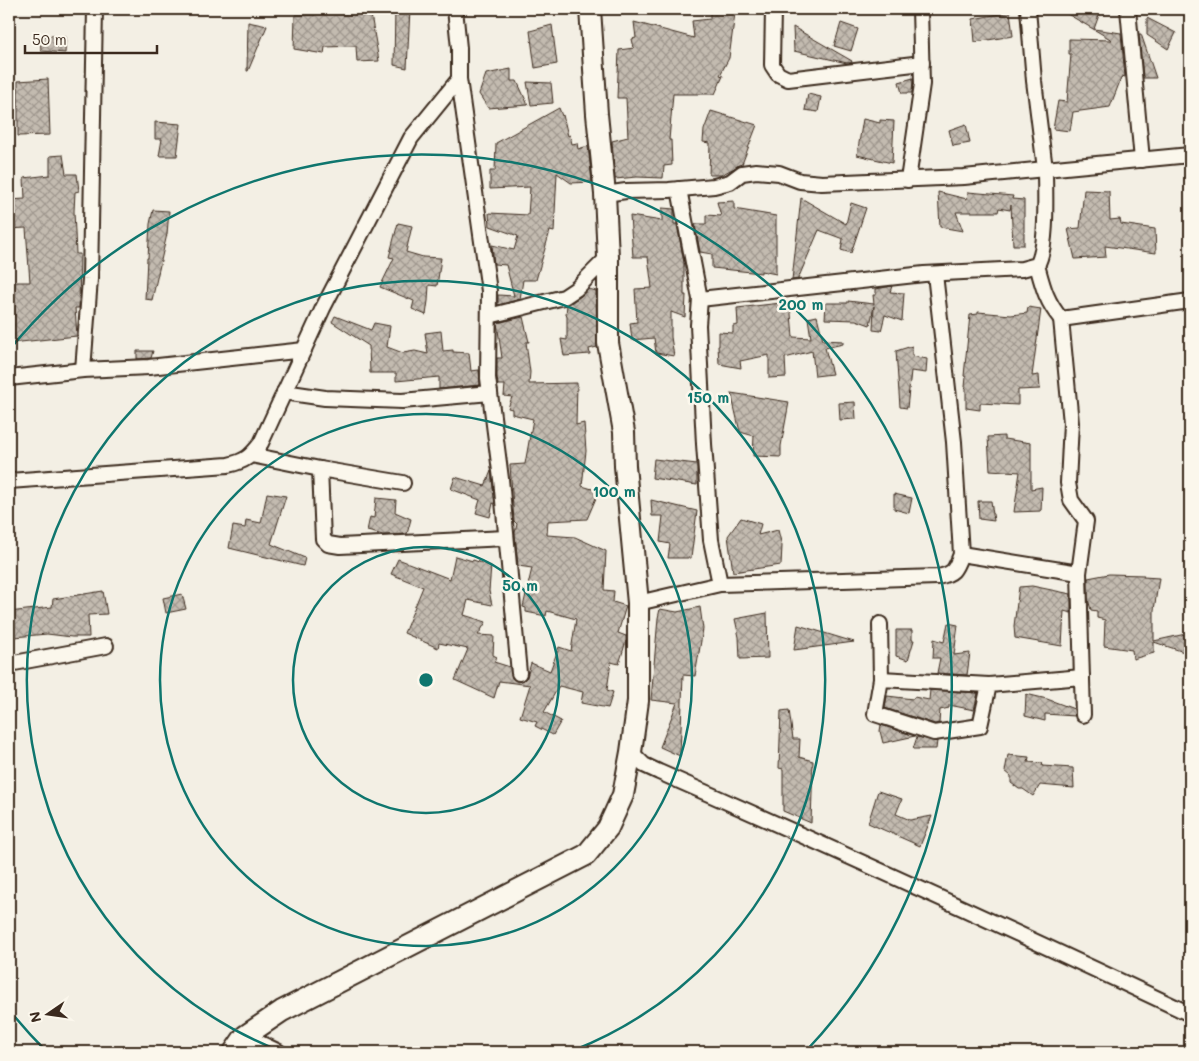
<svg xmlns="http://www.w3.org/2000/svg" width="1199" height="1061" viewBox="0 0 1199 1061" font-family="Mali,sans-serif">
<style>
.building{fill:url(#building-cross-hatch);stroke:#3b2a1e}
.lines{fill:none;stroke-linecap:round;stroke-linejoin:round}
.street-casing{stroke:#3b2a1e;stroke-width:18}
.secondary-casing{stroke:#3b2a1e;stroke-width:24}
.street{stroke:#fbf7ec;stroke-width:14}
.secondary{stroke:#fbf7ec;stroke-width:20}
.ring{fill:none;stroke:#0f766e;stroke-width:2.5}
.centre{fill:#0f766e;stroke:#fbf7ec;stroke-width:2.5}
.ring-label{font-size:15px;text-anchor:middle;font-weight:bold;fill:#0f766e;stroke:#fbf7ec;stroke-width:5;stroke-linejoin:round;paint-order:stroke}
</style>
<defs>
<pattern id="building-cross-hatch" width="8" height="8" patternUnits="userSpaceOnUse" patternTransform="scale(1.25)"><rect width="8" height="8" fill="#c3bbb0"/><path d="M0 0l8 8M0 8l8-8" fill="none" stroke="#a0988f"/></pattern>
</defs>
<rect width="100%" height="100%" fill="#f3efe4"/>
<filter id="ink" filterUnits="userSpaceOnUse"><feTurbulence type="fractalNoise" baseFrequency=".02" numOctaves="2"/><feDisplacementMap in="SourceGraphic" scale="10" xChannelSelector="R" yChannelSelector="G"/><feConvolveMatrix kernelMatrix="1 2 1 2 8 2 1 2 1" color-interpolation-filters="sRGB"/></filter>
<g filter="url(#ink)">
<g class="building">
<path d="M314 9H370L379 61 357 62 356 46 325 47 324 54 294 49 295 15H315Z"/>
<path d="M395 9H410L407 68 394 65Z"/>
<path d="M710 9 735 13 729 58 720 75 723 76 715 94H673L669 140H671L672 165 664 166 663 178 637 177 615 179 612 141 628 137 626 98H617L619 50 634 48 632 39 636 38 634 22 694 38 692 21 710 19Z"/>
<path d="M1059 9H1091V12L1099 15 1094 29 1121 33 1125 77 1122 76 1110 107 1073 112 1070 131 1053 129 1058 101 1067 102 1071 54H1069V39L1112 40Z"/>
<path d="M1010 12 1013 36 975 42 973 19Z"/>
<path d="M1147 18 1176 33 1168 49 1147 35Z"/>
<path d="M248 22 267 26 248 71H247Z"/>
<path d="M841 23 858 29 851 51 834 46Z"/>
<path d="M552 25 557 64 535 68 530 31Z"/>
<path d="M793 27 852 61 851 63H847L794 51Z"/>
<path d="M1139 34H1141L1156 78H1143Z"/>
<path d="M40 35 66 37 65 53 41 51Z"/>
<path d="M511 69V81H517L528 105 488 108 479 94 486 74Z"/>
<path d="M913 78 912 93H902L899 82Z"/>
<path d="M48 79 50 135 18 136V81Z"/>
<path d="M527 82 551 83 553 103 531 105Z"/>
<path d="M808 94 821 97 818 112 805 110Z"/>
<path d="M559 108 562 116 563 115 568 136 570 135 572 144 577 143 578 149 588 146 592 182 571 183 557 173 554 232 550 231 536 280H523L520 299 498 305V295L514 296 506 265 494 264 492 245 514 250 518 236 490 226 489 213 528 215 530 187 490 189V171H495L496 143Z"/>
<path d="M711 111 757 125 742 164 721 175H709L710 143 703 142 704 130Z"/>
<path d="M863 119 880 123V120L894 121 892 163 857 155Z"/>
<path d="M155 122 181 124 177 156H159L162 139H155Z"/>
<path d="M966 124 970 143 953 146 949 130Z"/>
<path d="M63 155 66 174H77L79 191 75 192 74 211 76 254H80L79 308H75L77 336 11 343V330H9V282H30L26 228 9 229V200L25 199 24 178 50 175V156Z"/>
<path d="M1084 190 1109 191 1110 220 1120 219 1121 224 1155 229 1156 253 1105 246 1106 257 1075 259 1068 229 1080 228Z"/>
<path d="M938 192 967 199 968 192 1013 196 1012 199 1024 200V245H1013L1011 205 1010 210 999 208 998 212H956L963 231 940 227Z"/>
<path d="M801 198 846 224 851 203 866 208 851 253 841 250 843 239 819 230 798 279 792 280Z"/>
<path d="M734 201V209L776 216V274L761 271V273L712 268V254L700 252 695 224H706V215L721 216 717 202Z"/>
<path d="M662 208 674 209V224H677L684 263V295H686L685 317 671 312V337L674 356 656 353 654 338 632 340 630 323 637 322 635 289 652 288 648 257H633L630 216 662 221Z"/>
<path d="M153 210 169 211 167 234 152 300 145 299 147 258H148L150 224Z"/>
<path d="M398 223 412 226 406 252 423 257 441 258 437 286 429 285 428 301 426 315 412 309 414 301 380 287 394 258 389 257Z"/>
<path d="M892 286 890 292 904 293 902 321 885 315 881 331 873 330 874 306 870 325 856 320 825 319 826 303H848V301L874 304 873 295H876V289Z"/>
<path d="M589 289 596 291 597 347 589 349 590 354 564 356 561 339 567 340V317L566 314 567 305 581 296Z"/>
<path d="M790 302 793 337 811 338 808 318 817 316 823 340 843 341V344L825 348 832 374 815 376 812 351 785 358 786 377 769 378V355L740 361 741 368 719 364 718 346H719V332L733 333V326L738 325 737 308Z"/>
<path d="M1028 307 1041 309 1032 376 1039 375 1040 389 1018 390V405L980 403V410L966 408V388L965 387 966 377 964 376 970 315 978 314V312L1011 315 1027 313Z"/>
<path d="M335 316 371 330 374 323 390 326 387 347 403 353 415 351 428 354 425 333 441 331 443 351 453 350V352L469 353 471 371 479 370 480 385 439 389V377L396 381V373H370L369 346 332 322Z"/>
<path d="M523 317 529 342H526L530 372 529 384 577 383 576 425 584 423 586 451 582 486 599 491 587 519 548 521 547 535 575 537 606 551 604 590 614 591 613 602 626 606 618 633 626 636V641L619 664 611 662 607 690 613 692 608 708 581 703 583 692 559 686 544 712 561 721 553 735 535 726 537 722 520 717 530 685 499 681 494 698 455 680 468 649 439 643 438 648 404 633 423 587 391 574 398 559 450 579 455 556 473 561V560L491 566 489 591 492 605 468 600 464 615 486 622 478 635 494 636 493 655 497 657 494 662 510 667 512 678 516 681 524 680 527 677 531 663 550 671 559 647 571 651 576 619 547 611 546 616 526 612V608L523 607 532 568 518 566 515 533 517 524 514 521 510 465 525 464 533 419 512 414V409L508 408 512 397 504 396 505 385H498L497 377V358H502L497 323Z"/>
<path d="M912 346V356L927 359 926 373 911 371 907 408 900 407 896 351Z"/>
<path d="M137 351H153L151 358 137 359Z"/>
<path d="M731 393 789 402 781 446V457L753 456 754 436 740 432Z"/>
<path d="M855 402 856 419 840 420 839 403Z"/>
<path d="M1004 436V439L1031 443V489L1042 487 1041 511 1014 512 1020 472 990 470 988 437Z"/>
<path d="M654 459 697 464V485L652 478Z"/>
<path d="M491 471 495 504 493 503 490 517 476 513 480 500 451 489 455 477 485 486Z"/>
<path d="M267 493 286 496 271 544 305 558 303 566 229 548 233 526 245 528 246 520 261 523Z"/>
<path d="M894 494 912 498 909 513 894 509Z"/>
<path d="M376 498 396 500 395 512 411 519 407 534 383 535 367 531 370 517 374 518Z"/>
<path d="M651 500 697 511 691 558H668L670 544 660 542 663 516H652Z"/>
<path d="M978 501H991L994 521 979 519Z"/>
<path d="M741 518 761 524 758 535 778 530 782 546 781 565 733 572 728 536Z"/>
<path d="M1109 574 1144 575 1143 577 1159 578 1154 610V641L1190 633V654L1154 642V653L1133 659 1132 650 1104 646 1105 620 1097 618V611L1091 610 1088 599V578Z"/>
<path d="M1032 586 1071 594V613L1064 611 1062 646 1015 638 1014 626 1019 587Z"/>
<path d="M103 591 107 614 88 615 89 637H72L47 634 14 637 13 634 9 635V612L52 607 53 599Z"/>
<path d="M182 594 186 609 166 613 163 598Z"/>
<path d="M700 607 703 629 695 676 683 675 680 756 660 747 677 703 651 700 658 618 660 609 677 612Z"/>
<path d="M767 613 768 658 740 659 739 637 735 619Z"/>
<path d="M948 623 958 625 954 655 970 653 967 675 937 673 940 658H933L934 639 944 642Z"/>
<path d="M798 625 854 642 794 650Z"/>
<path d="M896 630H912V640H914L908 660 896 656Z"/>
<path d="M930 690 978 693 974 710 949 705V708L940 710 939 723 935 724 885 708 887 696 913 699 914 697 929 700Z"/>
<path d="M1026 694 1047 699 1074 709 1075 716 1045 714V721L1025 716Z"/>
<path d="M789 710 793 739H800L799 757 813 761 811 823 783 811V769L779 768 781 711Z"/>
<path d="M881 725 915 736 883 743 880 731Z"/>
<path d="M917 737 937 741 936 749H913Z"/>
<path d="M1008 755 1029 757 1028 762 1043 763 1042 766 1073 768 1074 788 1040 785 1033 796 1023 789H1019L1011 783V776L1005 771Z"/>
<path d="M878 791 902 799 896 814 910 820 932 816 920 846 868 823Z"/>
</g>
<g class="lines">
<g class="street-casing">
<g id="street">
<path d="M455 9 459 48V79L489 291 488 378 501 479 519 673"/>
<path d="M773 9 772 65 778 74 788 79 922 63"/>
<path d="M1128 9 1142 160"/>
<path d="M908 180 922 84 920 9"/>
<path d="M605 194 626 191 669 190 714 186 730 182 742 173 756 171 779 173 800 181 822 183 964 177 1045 169 1034 81 1028 9"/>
<path d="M1037 265C1043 287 1046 301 1061 319L1190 301"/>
<path d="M700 299 924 274 1022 269 1037 265C1048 247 1045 192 1045 169L1190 155"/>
<path d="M489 316 564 297 576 289 608 257"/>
<path d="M83 370 90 279 95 9"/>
<path d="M9 378 83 370 149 367 304 350"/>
<path d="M284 392 325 398 402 401 490 393"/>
<path d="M251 455 320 469 403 483"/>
<path d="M320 469 323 539 328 544 340 546 506 538"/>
<path d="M9 481 228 465C246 461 250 457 261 443L323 308 411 138 459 79"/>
<path d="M961 554 1079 573 1086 521 1071 500 1068 483 1071 423 1061 319"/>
<path d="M1079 573 1083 715"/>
<path d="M720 584 937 577C954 574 955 570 961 554L954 442 935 274"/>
<path d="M638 603 720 584 711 540 704 444 698 325 700 299 679 189"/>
<path d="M880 624 881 679"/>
<path d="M9 664 106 646"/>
<path d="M989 685 980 726 934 733 875 714 881 679 989 685 1082 677"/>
<path d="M631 752 644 765 659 772C837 850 1014 931 1190 1014"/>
<path d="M245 1036 279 1052"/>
</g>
</g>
<g class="secondary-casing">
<path id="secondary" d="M234 1052 245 1036 282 1011 586 855 608 828 623 795 631 752 638 701V603L625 466 624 432 608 343V257L605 194 597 114 590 9"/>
</g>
<use href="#street" class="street"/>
<use href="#secondary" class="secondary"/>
</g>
</g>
<g class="ring">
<circle cx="426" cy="680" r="133"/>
<circle cx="426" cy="680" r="266"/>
<path d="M280 1051A399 399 0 1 1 572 1051"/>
<path d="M47 1052A531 531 0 0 1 10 1011M10 349A531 531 0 1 1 805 1052"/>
</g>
<circle cx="426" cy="680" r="8" class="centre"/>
<g class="ring-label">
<text x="801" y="310">200 m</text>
<text x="708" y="403">150 m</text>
<text x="614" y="497">100 m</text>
<text x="520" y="591">50 m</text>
</g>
<rect width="1199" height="1061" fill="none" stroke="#fbf7ec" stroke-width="30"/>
<rect x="15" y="15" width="1169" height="1031" fill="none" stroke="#3b2a1e" stroke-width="2" filter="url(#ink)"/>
<g transform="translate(48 1014) rotate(257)" stroke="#fbf7ec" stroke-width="4" paint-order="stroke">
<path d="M0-4L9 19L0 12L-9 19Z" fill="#3b2a1e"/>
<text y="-8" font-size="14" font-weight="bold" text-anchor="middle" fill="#3b2a1e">N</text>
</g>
<path d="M25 45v8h132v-8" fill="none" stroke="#3b2a1e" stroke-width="2.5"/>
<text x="32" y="45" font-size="15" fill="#3b2a1e" stroke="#fbf7ec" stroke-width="4" paint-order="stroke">50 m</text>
</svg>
